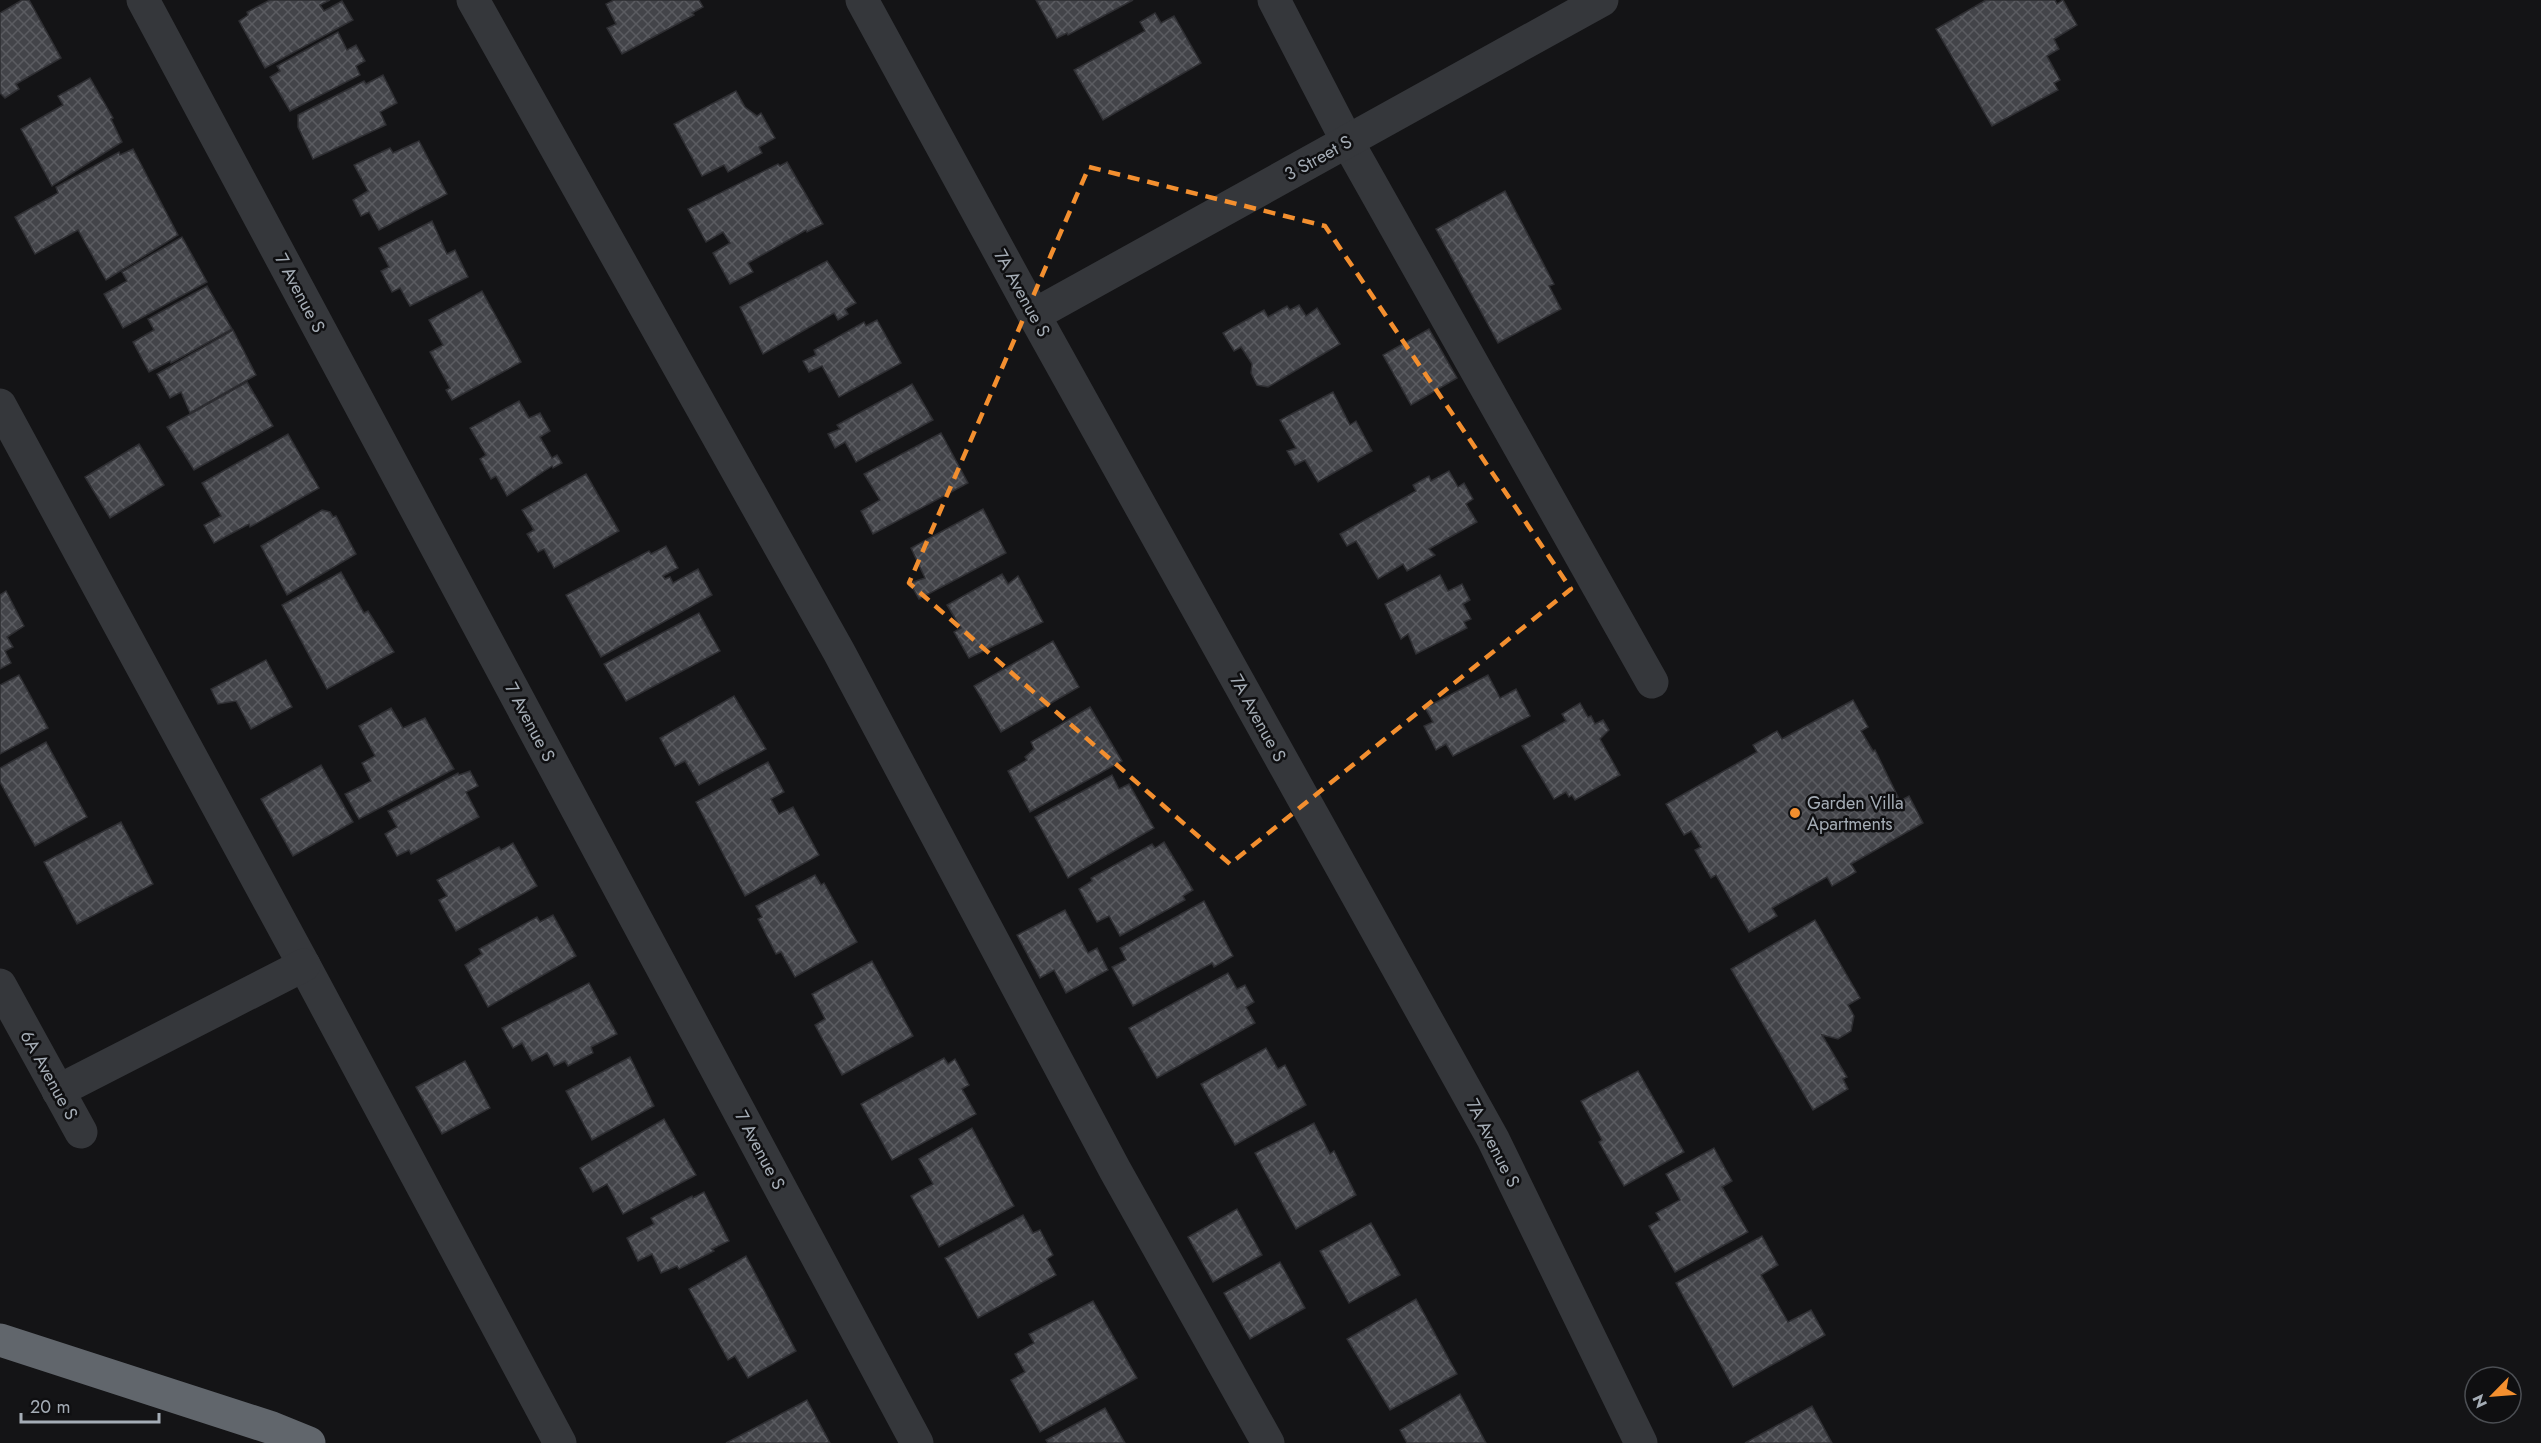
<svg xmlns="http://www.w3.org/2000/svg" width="2541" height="1443" viewBox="0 0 2541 1443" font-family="Jost,sans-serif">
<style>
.building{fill:url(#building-cross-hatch);stroke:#2e2e32;stroke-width:1.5}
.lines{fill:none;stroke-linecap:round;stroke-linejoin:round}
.minor{stroke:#35373b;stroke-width:33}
.highway{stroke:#61666c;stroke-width:33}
.marked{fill:none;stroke:#f38f2f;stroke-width:4.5;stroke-dasharray:12 8;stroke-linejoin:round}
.poi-dot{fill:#f38f2f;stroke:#0f0f11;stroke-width:2}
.labels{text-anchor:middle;stroke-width:5;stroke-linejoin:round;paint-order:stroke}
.street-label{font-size:18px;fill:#a5adb6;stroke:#0f0f11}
.poi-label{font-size:18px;fill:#a5adb6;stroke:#0f0f11;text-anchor:start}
</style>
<defs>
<pattern id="building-cross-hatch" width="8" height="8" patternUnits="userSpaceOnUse" patternTransform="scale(1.5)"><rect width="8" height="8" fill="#434449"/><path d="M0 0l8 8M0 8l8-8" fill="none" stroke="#5b5c61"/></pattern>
</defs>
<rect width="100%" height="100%" fill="#141416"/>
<g class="building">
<path d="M22 0H29L61 58 16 84 19 89 5 98 0 93V13Z"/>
<path d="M270 0H330L320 5 324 11 342 1 353 20 265 68 239 21 248 15 247 12Z"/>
<path d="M614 0H699L703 7 692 13 694 15 622 54 607 28 616 24 606 4Z"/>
<path d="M1036 0H1133L1068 35 1067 33 1057 38Z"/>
<path d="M1986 0H2055L2057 4 2063 0 2077 25 2054 39 2059 49 2047 56 2060 80 2054 83 2058 90 1992 126 1936 29Z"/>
<path d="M1155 13 1161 23 1174 16 1201 63 1103 120 1074 70 1145 31 1140 22Z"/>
<path d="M338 32 347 50 356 45 365 61 356 66 360 75 290 111 270 77 280 71 277 66Z"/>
<path d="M383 75 397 103 380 112 386 125 313 159 298 127V115L364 81 366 84Z"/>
<path d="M90 78 113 118 111 119 122 142 52 186 21 129 63 105 58 96Z"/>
<path d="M736 91 745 107 757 116 761 113 775 138 759 147 762 153 728 172 724 165 702 176 674 124Z"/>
<path d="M419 141 447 194 379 230 369 212 361 216 353 200 368 191 354 165 390 148 393 153Z"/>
<path d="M133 149 178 235 106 280 78 230 35 254 15 217 58 193 56 187 119 152 120 155Z"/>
<path d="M787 162 823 224 807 232 806 230 748 263 753 272 730 284 713 253 730 243 723 232 706 242 688 209 778 164 780 166Z"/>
<path d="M1505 191 1554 284 1549 286 1561 309 1498 343 1436 229Z"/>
<path d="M432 221 447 254 455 250 468 277 410 306 400 288 392 292 381 271 389 267 379 248Z"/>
<path d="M182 237 207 282 123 328 104 294 127 281 122 272Z"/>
<path d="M827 261 856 303 845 309 848 314 838 320 834 313 763 354 740 307Z"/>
<path d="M207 286 232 329 171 363 170 361 149 372 133 342 154 330 148 319Z"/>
<path d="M482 291 521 362 452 400 446 390 450 388 430 352 443 345 429 320Z"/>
<path d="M1299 305 1306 316 1317 308 1340 344 1268 387 1257 385 1251 373 1252 364 1241 347 1234 351 1223 333 1264 310 1268 317 1287 306 1290 310Z"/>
<path d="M877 320 901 363 839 397 822 366 809 372 803 361 816 355 814 350 864 322 866 326Z"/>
<path d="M1429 329 1457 378 1411 405 1383 355Z"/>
<path d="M233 330 256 375 190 413 181 392 170 398 157 374Z"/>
<path d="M247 382 273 426 194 470 167 427Z"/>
<path d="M912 384 933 420 856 462 845 442 835 448 828 434 840 429 837 425Z"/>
<path d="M1333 392 1350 425 1356 421 1372 451 1318 482 1305 460 1295 465 1287 451 1296 448 1280 420Z"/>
<path d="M519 401 529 418 540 413 550 431 540 437 552 458 557 455 562 463 553 468 552 466 507 496 496 476 491 479 480 459 486 455 470 428Z"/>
<path d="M941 433 968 483 873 534 861 511 880 500 864 474Z"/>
<path d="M288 434 319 488 250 527 249 524 214 543 204 525 221 516 202 483Z"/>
<path d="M139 444 164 485 110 518 85 477Z"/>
<path d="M1449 471 1458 487 1464 483 1473 499 1466 504 1477 522 1429 549 1435 555 1407 571 1403 564 1378 579 1356 541 1347 546 1340 534 1416 491 1413 485 1429 476 1431 481Z"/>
<path d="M586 474 619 531 554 568 544 549 538 552 527 534 534 530 522 510Z"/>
<path d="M983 509 1006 553 919 599 910 583 925 578 911 548Z"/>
<path d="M322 510 330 512 333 517 336 516 356 554 287 595 261 546Z"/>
<path d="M666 546 678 568 663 576 665 579 670 577 673 583 698 569 712 595 601 657 566 595 649 551 651 554Z"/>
<path d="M341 572 364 613 368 611 394 652 327 689 282 605Z"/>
<path d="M1002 574 1008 584 1018 576 1043 622 969 658 954 632 961 628 947 605Z"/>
<path d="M1440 575 1448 591 1462 584 1470 600 1463 604 1471 619 1464 622 1467 628 1416 654 1408 634 1401 639 1385 604Z"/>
<path d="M6 591 24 626 7 637 13 647 5 651 11 663 0 669V595Z"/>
<path d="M699 613 720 651 626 701 604 664Z"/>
<path d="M1053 641 1079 687 1001 732 974 686Z"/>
<path d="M266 660 292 707 251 729 236 701 218 704 211 689Z"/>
<path d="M19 675 48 728 0 754V685Z"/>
<path d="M1488 675 1500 698 1516 689 1530 716 1453 756 1446 744 1436 750 1424 726 1433 722 1425 708Z"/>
<path d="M734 696 766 749 699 785 685 761 675 766 660 738Z"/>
<path d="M1853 700 1868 727 1861 731 1873 751 1875 750 1900 801 1909 796 1923 823 1851 864 1856 872 1832 886 1827 877 1772 908 1777 916 1749 932 1716 875 1711 878 1695 850 1701 847 1691 831 1684 835 1666 804 1757 752 1753 745 1777 731 1782 739Z"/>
<path d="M1580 703 1588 717 1591 716 1595 724 1603 720 1609 730 1600 739 1620 775 1575 800 1572 795 1569 797 1566 792 1554 799 1522 746 1566 721 1562 714Z"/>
<path d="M1090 707 1122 761 1030 812 1008 771 1027 760 1025 757 1034 749 1031 742Z"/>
<path d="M391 708 403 728 425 718 454 769 359 819 345 794 371 781 362 763 375 756 359 726Z"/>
<path d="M46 742 87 817 35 846 0 782V768Z"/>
<path d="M768 762 784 792 771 799 779 814 793 807 819 855 745 896 696 802Z"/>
<path d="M321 765 353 822 293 856 261 799Z"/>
<path d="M470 771 478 786 466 792 479 817 411 854 409 850 397 856 385 834 397 827 388 811 458 773 459 775Z"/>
<path d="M1112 775 1119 789 1129 784 1154 828 1068 878 1035 817Z"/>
<path d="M121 822 153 884 77 924 44 862Z"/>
<path d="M1164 842 1193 890 1183 896 1185 900 1120 936 1109 916 1097 922 1079 889 1092 881 1091 878 1152 844 1155 848Z"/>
<path d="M513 843 537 886 456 931 439 900 447 896 437 880 499 847 501 850Z"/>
<path d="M815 875 821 885 824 883 857 942 795 977 781 952 776 954 758 919 762 917 756 906Z"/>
<path d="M1204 901 1233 956 1214 967 1212 963 1133 1006 1112 967 1126 960 1120 948Z"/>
<path d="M1065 910 1088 953 1097 948 1108 970 1066 993 1054 970 1040 978 1017 935Z"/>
<path d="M553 915 576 956 488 1007 465 965 482 954 479 949 537 917 540 922Z"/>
<path d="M1815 920 1860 998 1848 1005 1854 1016 1851 1031 1838 1039 1822 1035 1847 1077 1843 1079 1848 1089 1813 1110 1731 969Z"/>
<path d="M872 961 913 1036 842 1075 815 1025 825 1019 812 994Z"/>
<path d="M1228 973 1237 989 1245 985 1254 1002 1246 1007 1255 1023 1157 1078 1129 1028Z"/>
<path d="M589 983 617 1034 591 1047 593 1053 568 1066 565 1061 554 1066 547 1053 532 1061 522 1043 513 1048 502 1028Z"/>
<path d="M1266 1048 1278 1069 1285 1065 1306 1105 1235 1145 1201 1084Z"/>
<path d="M630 1057 654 1106 592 1140 566 1091Z"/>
<path d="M944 1058 948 1064 955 1059 969 1085 962 1089 976 1114 892 1160 861 1104Z"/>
<path d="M465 1061 490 1108 442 1134 416 1087Z"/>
<path d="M1638 1071 1684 1152 1624 1186 1599 1142 1602 1140 1581 1101Z"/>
<path d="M664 1119 696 1175 623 1214 607 1184 593 1192 580 1168Z"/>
<path d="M1314 1123 1330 1154 1334 1151 1356 1195 1296 1229 1255 1153Z"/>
<path d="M972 1128 1014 1206 939 1247 911 1196 933 1184 919 1159Z"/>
<path d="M1714 1148 1732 1181 1722 1187 1748 1232 1675 1272 1649 1226 1660 1220 1656 1213 1680 1200 1666 1174Z"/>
<path d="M704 1192 729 1241 712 1249 714 1251 679 1269 677 1266 661 1273 652 1254 638 1261 627 1238 654 1224 651 1218 692 1196 693 1198Z"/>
<path d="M1237 1209 1262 1255 1213 1282 1188 1237Z"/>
<path d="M1023 1215 1033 1233 1040 1230 1053 1255 1047 1259 1056 1275 978 1318 945 1258Z"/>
<path d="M1371 1223 1400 1275 1349 1303 1320 1251Z"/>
<path d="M1762 1236 1778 1265 1761 1275 1788 1322 1811 1310 1825 1335 1733 1387 1676 1283Z"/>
<path d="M746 1256 796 1351 748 1378 735 1356 728 1360 689 1289Z"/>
<path d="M1280 1262 1305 1308 1250 1339 1224 1293Z"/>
<path d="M1416 1299 1457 1374 1390 1410 1347 1339Z"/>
<path d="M1093 1301 1137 1378 1040 1432 1011 1380 1025 1372 1015 1354 1034 1343 1029 1334Z"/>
<path d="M1460 1394 1486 1443H1407L1400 1430Z"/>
<path d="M807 1400 830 1443H726Z"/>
<path d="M1812 1406 1832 1443H1745Z"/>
<path d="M1105 1408 1125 1443H1048L1046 1440Z"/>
</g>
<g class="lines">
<g class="minor">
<path d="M143 0 917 1443"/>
<path d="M473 0 839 652 1115 1170 1268 1443"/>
<path d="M862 0 1034 315 1493 1139 1641 1443"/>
<path d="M1274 0 1347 141 1652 682"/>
<path d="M1034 315 1602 0"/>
<path d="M0 405 304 965 560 1443"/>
<path d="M0 985 81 1132"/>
<path d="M58 1091 304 965"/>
</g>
<path class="highway" d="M0 1340 272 1428 309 1443"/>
</g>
<path class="marked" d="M1089 167 1325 226 1571 589 1230 864 909 583Z"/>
<circle class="poi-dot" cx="1795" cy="813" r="6"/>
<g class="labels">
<g class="street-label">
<text transform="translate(1318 158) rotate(-29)" y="6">3 Street S</text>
<text transform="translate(300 293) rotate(62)" y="6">7 Avenue S</text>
<text transform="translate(1022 293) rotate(61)" y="6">7A Avenue S</text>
<text transform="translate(1258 718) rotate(61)" y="6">7A Avenue S</text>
<text transform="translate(530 722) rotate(62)" y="6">7 Avenue S</text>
<text transform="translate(49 1075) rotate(61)" y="6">6A Avenue S</text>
<text transform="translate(1493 1143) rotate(63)" y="6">7A Avenue S</text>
<text transform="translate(760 1150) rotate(62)" y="6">7 Avenue S</text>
</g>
<g class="poi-label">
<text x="1807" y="809">Garden Villa<tspan x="1807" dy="21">Apartments</tspan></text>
</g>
</g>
<g transform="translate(2493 1395) rotate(245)"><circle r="28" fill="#0f0f11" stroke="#4b4e53" stroke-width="1.5"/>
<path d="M0-4.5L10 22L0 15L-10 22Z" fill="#f38f2f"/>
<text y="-9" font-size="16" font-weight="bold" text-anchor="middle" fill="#a5adb6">N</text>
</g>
<path d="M21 1413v9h138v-9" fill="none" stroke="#a5adb6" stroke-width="3"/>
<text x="30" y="1413" font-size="18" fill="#a5adb6" stroke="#0f0f11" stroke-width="4.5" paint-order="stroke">20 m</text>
</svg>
